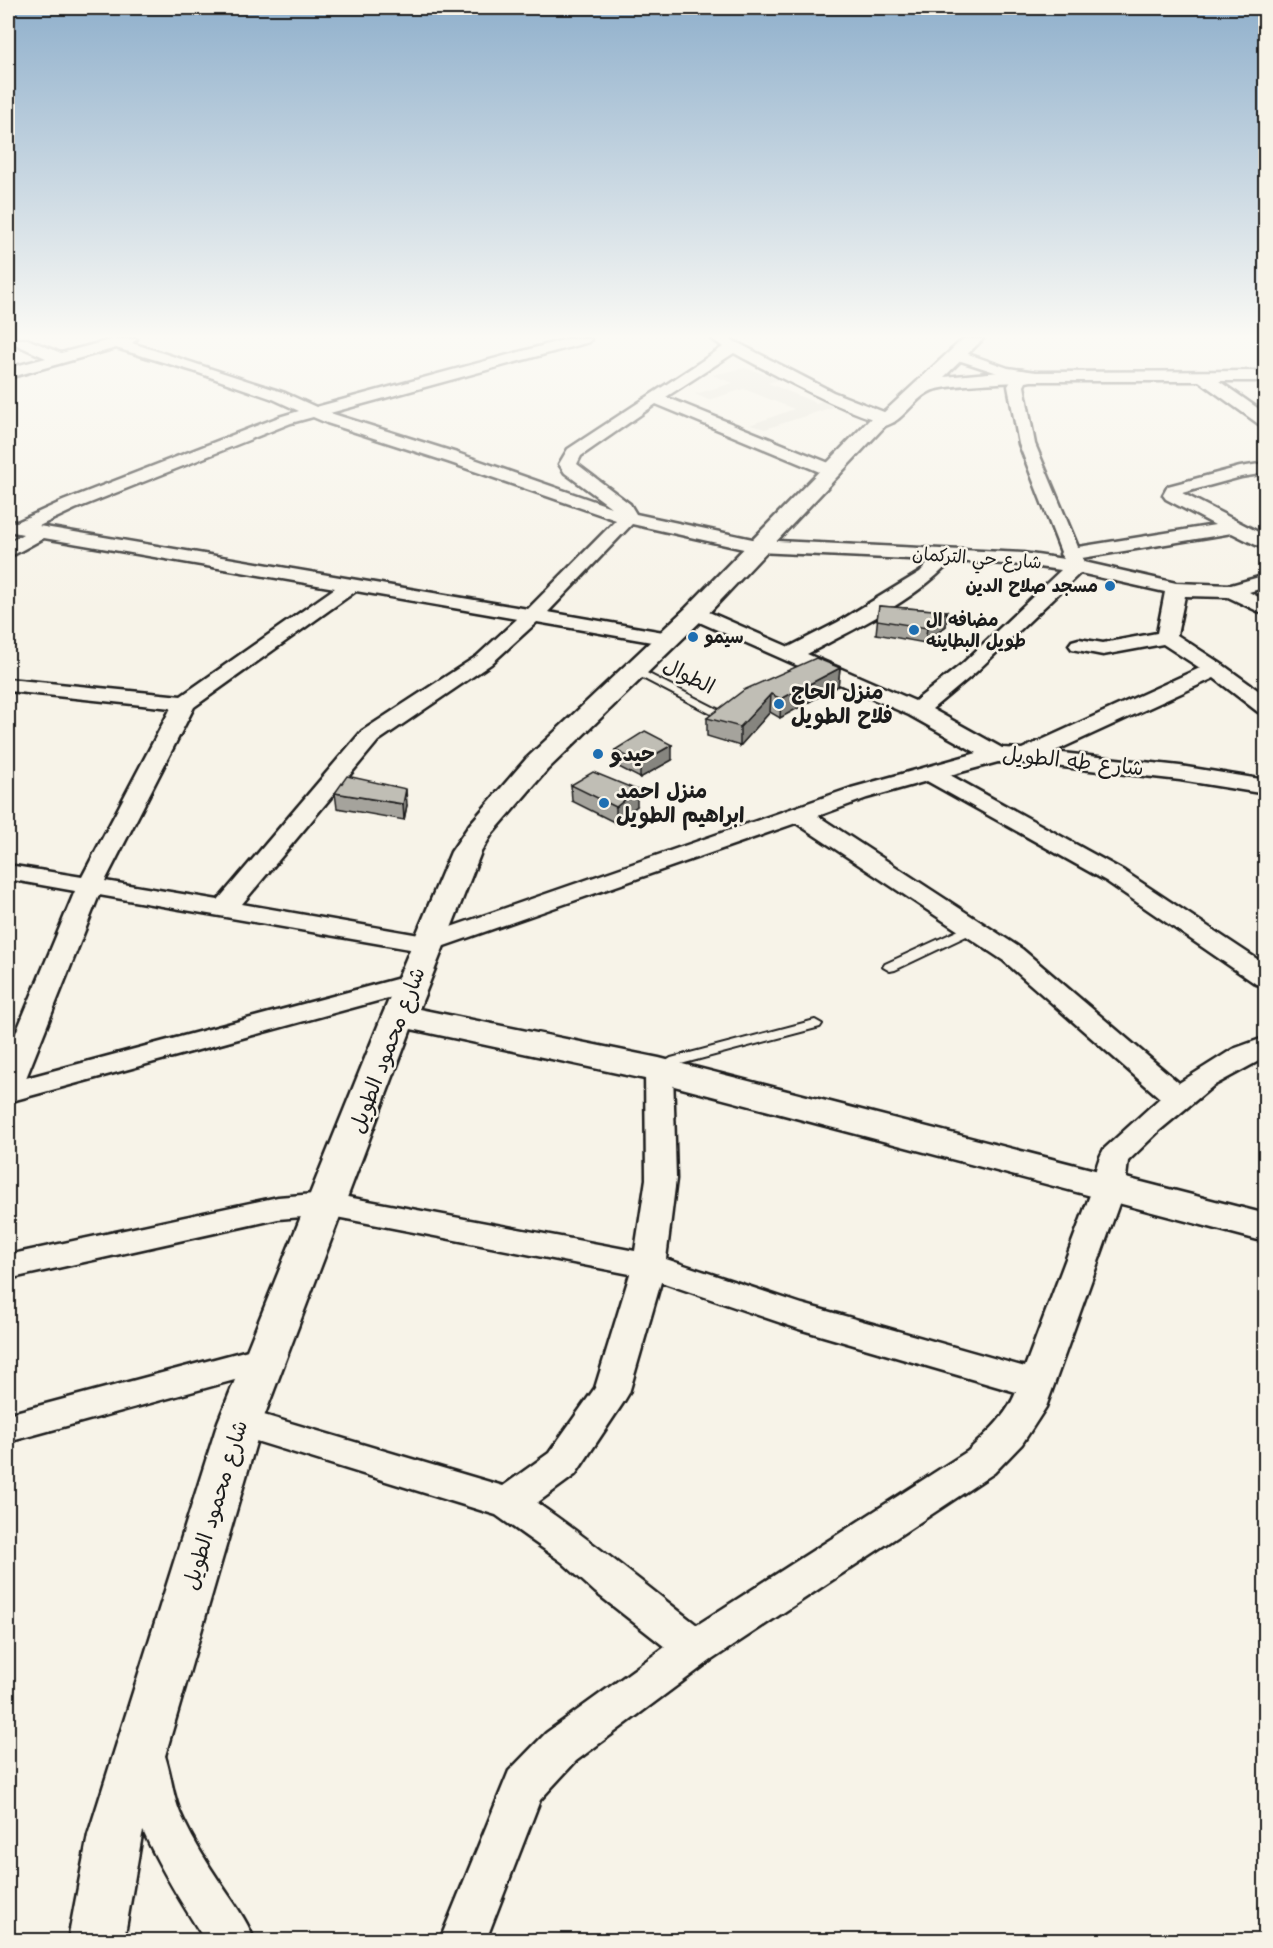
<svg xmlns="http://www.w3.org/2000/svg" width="1273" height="1948" viewBox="0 0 1273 1948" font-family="'Playpen Sans','Playpen Sans Arabic',sans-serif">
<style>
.built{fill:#e6e3d9}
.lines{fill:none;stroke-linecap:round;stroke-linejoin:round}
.lane-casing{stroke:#1c1c1c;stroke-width:4}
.street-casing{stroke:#1c1c1c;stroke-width:5}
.secondary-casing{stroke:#1c1c1c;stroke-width:5}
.lane{fill:#f7f3e8;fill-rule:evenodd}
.street{fill:#f7f3e8;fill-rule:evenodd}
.secondary{fill:#f7f3e8;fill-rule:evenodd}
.wall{fill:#a5a39c;stroke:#1c1c1c;stroke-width:1.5}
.shaded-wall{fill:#86857f;stroke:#1c1c1c;stroke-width:1.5}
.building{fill:#c0beb5;stroke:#1c1c1c;stroke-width:1.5}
.poi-dot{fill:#1f6fb2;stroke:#f7f3e8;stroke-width:2}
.labels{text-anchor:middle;stroke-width:5;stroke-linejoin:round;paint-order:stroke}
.far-street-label{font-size:18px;fill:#1c1c1c;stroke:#f7f3e8}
.far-poi-label{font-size:18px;font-weight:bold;fill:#1c1c1c;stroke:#f7f3e8;text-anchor:start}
.street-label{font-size:21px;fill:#1c1c1c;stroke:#f7f3e8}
.poi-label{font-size:21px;font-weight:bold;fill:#1c1c1c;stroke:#f7f3e8;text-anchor:start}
</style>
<rect width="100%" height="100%" fill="#f7f3e8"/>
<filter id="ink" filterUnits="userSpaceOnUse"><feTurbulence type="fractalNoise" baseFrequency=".0167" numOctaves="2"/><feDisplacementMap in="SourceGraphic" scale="12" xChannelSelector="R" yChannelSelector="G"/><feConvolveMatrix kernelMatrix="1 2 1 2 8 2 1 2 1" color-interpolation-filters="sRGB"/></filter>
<g filter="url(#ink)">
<path class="built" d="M745 368 781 379 768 383 816 403 827 399 839 405 765 429 750 425 794 409 744 389 708 400 695 394 733 383 712 375Z"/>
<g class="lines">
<g class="lane-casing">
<g id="lane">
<path d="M635 667 727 714 729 716 727 718H719L631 672 630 670Z"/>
<path d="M972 924 979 928 977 931 895 970 890 971 883 967 885 964Z"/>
<path d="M815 1020 822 1024 820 1027 681 1064 659 1075 652 1070 671 1058Z"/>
</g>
</g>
<g class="street-casing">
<g id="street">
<path d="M8 339H27L61 353 114 339H137L132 343 285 393 316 407 567 339H591L589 342 330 413 460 454 611 507 565 473 559 464 568 449 723 347 712 339H730L833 392 894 416 896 419 894 422C871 428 760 367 734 353L666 397 839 467 842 471 839 475H827L656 404 581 456 577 464 630 504 636 514 757 540 1023 553 1064 559 1060 554 1061 552 1019 444 1008 386 1013 378 952 358 949 355 952 352 957 350 1008 368 1036 372 1266 371V381H1219L1266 414V427L1260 425 1199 381H1031L1026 382 1024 386 1035 444 1078 547 1215 525 1166 499 1163 495 1168 486 1240 467 1266 463V473L1241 477 1182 493 1266 536V550L1232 533 1082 558 1084 562 1176 583 1231 585 1266 575V587L1249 592 1266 601V615L1228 597 1185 596 1177 635 1223 665 1266 696V713L1258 712 1214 678 1053 752 1180 766 1266 780V794L1180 780 1027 763 998 762 950 775 1124 871 1266 965V986L1256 984 1106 881 927 781 867 798 818 816 1022 949 1179 1083 1233 1049 1266 1037V1057L1213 1086 1160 1130 1128 1161 1125 1187 1046 1407 1022 1444 994 1473 710 1661 576 1761 540 1800 486 1940H440L509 1771 546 1733 665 1647 595 1592 562 1562 496 1515 227 1432 222 1422 227 1412 240 1408 503 1486 549 1453 595 1388 630 1274 326 1215 278 1219 8 1279V1255L278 1197 326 1193 635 1251 646 1179 645 1070 649 1063 659 1061 669 1063 673 1070 676 1179 666 1259 802 1304 1025 1367 1093 1187C1095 1172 1097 1161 1104 1149L1160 1098 1004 961 796 823 427 952 99 895 26 1078 415 974 425 976 429 982 425 988 8 1102V1052L75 891 8 879V865L82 877 171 708 8 691V679L181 696 335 588 44 538 15 554 8 556V543L23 534 8 531V521L17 522 63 501 279 417 299 411 273 399 193 371 116 348 8 378V368L46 358 10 342ZM313 417 327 423 448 462 616 520 528 609 39 526 75 509 291 423ZM632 524 757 552 931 560 920 572 838 622 789 647 702 609H688L685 613 688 617 909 715 977 753 851 788 425 936 242 904 378 741 491 664 537 622 669 645 676 643 679 639 676 635 669 633 548 612ZM951 561 1023 565 1061 570 962 664 915 701 807 654C853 630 916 600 951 561ZM1080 573 1165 592 1157 633 1103 643 1079 639 1072 641 1069 645 1072 649 1103 655 1163 644 1200 668 1022 749 1002 748 932 709 976 672ZM356 591 517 619 477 656 362 731 218 900 105 881 194 707ZM661 1282 799 1329 1016 1392C1007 1416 986 1434 968 1451L697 1625C644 1584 592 1541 537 1503L575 1475 623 1403 629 1393Z"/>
<path d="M263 1346 275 1349 280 1359 275 1369 8 1442V1414Z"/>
<path d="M147 1742 162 1748C172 1771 171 1796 183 1819 194 1842 207 1863 221 1884 233 1902 247 1920 254 1940H205C183 1905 116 1802 127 1760 128 1756 130 1752 132 1748Z"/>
</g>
</g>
<g class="secondary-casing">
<path id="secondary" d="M963 339H983L944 377 1022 370 1029 372 1032 376 1029 380 1022 382C1004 383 942 384 929 392 912 401 904 420 885 426L704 618 547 770 492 834 481 852 419 1009 659 1058 1266 1214V1242L659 1082 411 1029 262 1422 142 1835 124 1940H68L88 1835 218 1422 382 1016 451 852 470 824 527 758 686 608 871 418 881 415Z"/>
</g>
<use href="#lane" class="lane"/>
<use href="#street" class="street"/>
<use href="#secondary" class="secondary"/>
</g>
<g class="wall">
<path d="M879 606 947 611 946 626 925 643 876 634Z"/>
<path d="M840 668 838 686 780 718 770 712 740 746 707 736V718Z"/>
<path d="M615 750 672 760 640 778 615 765Z"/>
<path d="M571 785 637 806 616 823 572 801Z"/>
<path d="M335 793 407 805 404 820 337 808Z"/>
</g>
<g class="shaded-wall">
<path d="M947 611 946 626 925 643 927 628Z"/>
<path d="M840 668 838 686 780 718 781 699Z"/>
<path d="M771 694 770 712 740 746V727Z"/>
<path d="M672 745V760L640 778V763Z"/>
<path d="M406 789 407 805 404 820 403 804Z"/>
<path d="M637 790V806L616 823V807Z"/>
</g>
<g class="building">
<path d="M879 606 947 611 927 628 877 620Z"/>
<path d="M816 658 840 668 781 699 771 694 740 727 707 718 744 690Z"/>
<path d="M645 731 672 745 640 763 615 750Z"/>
<path d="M593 772 637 790 616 807 571 785Z"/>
<path d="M347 776 406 789 403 804 335 793Z"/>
</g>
</g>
<linearGradient id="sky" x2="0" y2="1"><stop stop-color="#90b0cc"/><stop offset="0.55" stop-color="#fbfaf5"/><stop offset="1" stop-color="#fbfaf5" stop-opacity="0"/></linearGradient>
<rect width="1273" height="612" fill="url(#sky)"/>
<g class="poi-dot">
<circle cx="1110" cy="586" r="6"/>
<circle cx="914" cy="630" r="6"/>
<circle cx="693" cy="637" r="6"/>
<circle cx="779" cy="704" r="6"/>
<circle cx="598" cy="754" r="6"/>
<circle cx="604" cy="803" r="6"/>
</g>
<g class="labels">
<g class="far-street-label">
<text transform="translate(977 558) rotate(4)" y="6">شارع حي التركمان</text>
</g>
<g class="far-poi-label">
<text x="1098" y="592" text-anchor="end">مسجد صلاح الدين</text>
<text x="926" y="626">مضافه ال<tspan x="926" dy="21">طويل البطاينه</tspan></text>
<text x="705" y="643">سيمو</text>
</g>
<g class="street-label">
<text transform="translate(689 676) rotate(27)" y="7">الطوال</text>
<text transform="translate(1073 761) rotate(6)" y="7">شارع طه الطويل</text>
<text transform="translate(387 1050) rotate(-69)" y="7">شارع محمود الطويل</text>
<text transform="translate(215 1505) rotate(-73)" y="7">شارع محمود الطويل</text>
</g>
<g class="poi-label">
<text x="791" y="699">منزل الحاج<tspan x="791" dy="24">فلاح الطويل</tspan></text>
<text x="610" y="761">حيدو</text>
<text x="616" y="798">منزل احمد<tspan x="616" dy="24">ابراهيم الطويل</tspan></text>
</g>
</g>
<rect width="1273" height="1948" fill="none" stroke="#f7f3e8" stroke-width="30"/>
<rect x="15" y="15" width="1243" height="1918" fill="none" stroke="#1c1c1c" stroke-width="2" filter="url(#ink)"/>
</svg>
